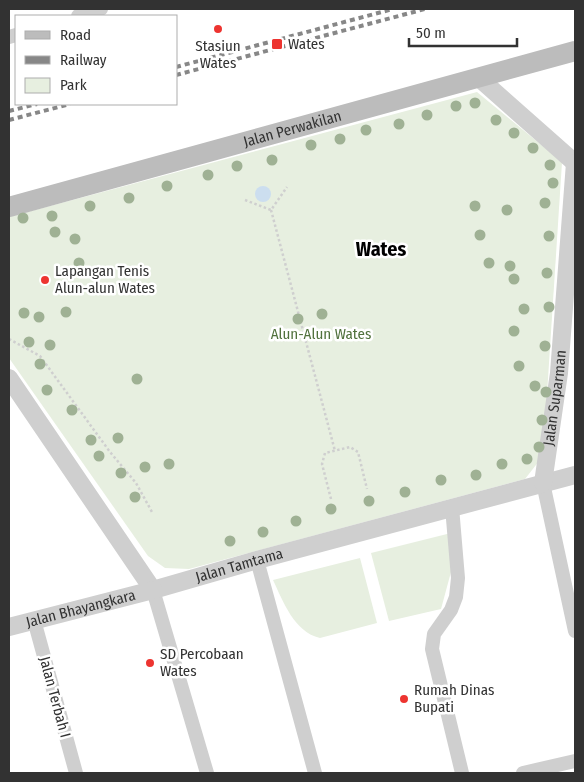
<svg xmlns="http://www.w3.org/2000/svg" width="584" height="782" viewBox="0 0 584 782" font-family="'Fira Sans Condensed',sans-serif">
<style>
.green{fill:#e7efe0}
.water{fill:#ccdeef}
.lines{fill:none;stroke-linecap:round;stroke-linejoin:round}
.path{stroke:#cfcfcf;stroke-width:2.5;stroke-dasharray:2.5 2.5;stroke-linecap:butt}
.minor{stroke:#cfcfcf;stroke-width:14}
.tertiary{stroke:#cfcfcf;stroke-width:18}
.secondary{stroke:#bcbcbc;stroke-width:20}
.rail{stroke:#878787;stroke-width:4;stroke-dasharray:5 4;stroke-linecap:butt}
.tree{fill:#9fb194}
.poi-dot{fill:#ed3430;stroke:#fff;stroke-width:2}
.labels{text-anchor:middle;stroke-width:5;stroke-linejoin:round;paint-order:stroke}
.poi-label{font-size:15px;fill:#323232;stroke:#fff;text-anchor:start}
.street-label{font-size:15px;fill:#323232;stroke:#fff}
.park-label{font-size:15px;fill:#50713c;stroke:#fff}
.district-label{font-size:20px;font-weight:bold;fill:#000;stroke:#fff}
</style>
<rect width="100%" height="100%" fill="#fff"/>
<g class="green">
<path d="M477 92 562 162 543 456 525 479 189 569 165 568 148 556 9 358V217Z"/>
<path d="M451 533V572L441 609 389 621 371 553Z"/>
<path d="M360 558 377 623 320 638C294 632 283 601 273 580Z"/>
</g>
<circle class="water" cx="263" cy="194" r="8"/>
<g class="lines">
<g class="path">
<path d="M245 200 271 210 287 187"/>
<path d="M271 210 335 451"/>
<path d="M9 339 40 356 110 452 136 483 152 512"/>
<path d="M331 499 322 464 325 453 350 447 358 452 367 489"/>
</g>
<g class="minor">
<path d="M78 16 101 9"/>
<path d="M9 37 16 35"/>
<path d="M543 483 575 631"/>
<path d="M452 507 458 578 456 597 451 610 434 634 432 649 462 773"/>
<path d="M257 560 315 773"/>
<path d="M153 590 207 773"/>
<path d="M34 620 76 773"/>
<path d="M523 773 575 761"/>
</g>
<g class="tertiary">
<path d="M479 78 575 163"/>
<path id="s1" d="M9 378 153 590 257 560 575 475"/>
<path id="s2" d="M543 483 559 373 575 163"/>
<path id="s3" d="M9 627 153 590"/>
</g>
<path class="secondary" id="s4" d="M9 207 575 51"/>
<g class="rail">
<path d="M176 67 393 9"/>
<path d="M176 75 425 9"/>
<path d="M9 111 37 104"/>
<path d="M9 120 70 104"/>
</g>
</g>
<g class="tree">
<circle cx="475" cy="103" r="5.5"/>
<circle cx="456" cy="106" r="5.5"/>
<circle cx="427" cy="115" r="5.5"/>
<circle cx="496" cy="120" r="5.5"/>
<circle cx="399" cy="124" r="5.5"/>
<circle cx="366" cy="130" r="5.5"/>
<circle cx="514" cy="133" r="5.5"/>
<circle cx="340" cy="139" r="5.5"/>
<circle cx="311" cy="145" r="5.5"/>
<circle cx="533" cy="148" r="5.5"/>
<circle cx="272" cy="160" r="5.5"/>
<circle cx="550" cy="165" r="5.5"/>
<circle cx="237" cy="166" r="5.5"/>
<circle cx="208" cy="175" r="5.5"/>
<circle cx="553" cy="183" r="5.5"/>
<circle cx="167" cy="186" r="5.5"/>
<circle cx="129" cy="198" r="5.5"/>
<circle cx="545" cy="203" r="5.5"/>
<circle cx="90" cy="206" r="5.5"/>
<circle cx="475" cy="206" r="5.5"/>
<circle cx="507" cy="210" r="5.5"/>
<circle cx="52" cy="216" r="5.5"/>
<circle cx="23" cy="218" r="5.5"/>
<circle cx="55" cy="232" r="5.5"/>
<circle cx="480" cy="235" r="5.5"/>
<circle cx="549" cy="236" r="5.5"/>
<circle cx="75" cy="239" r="5.5"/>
<circle cx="79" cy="263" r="5.5"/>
<circle cx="489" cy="263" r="5.5"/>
<circle cx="510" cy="266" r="5.5"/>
<circle cx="547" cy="273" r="5.5"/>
<circle cx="514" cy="279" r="5.5"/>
<circle cx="549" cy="307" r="5.5"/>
<circle cx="524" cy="309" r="5.5"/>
<circle cx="66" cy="312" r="5.5"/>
<circle cx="24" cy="313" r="5.5"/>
<circle cx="322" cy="314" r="5.5"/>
<circle cx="39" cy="317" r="5.5"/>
<circle cx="298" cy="319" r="5.5"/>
<circle cx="514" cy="331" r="5.5"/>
<circle cx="29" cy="342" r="5.5"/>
<circle cx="50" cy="345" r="5.5"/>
<circle cx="545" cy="346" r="5.5"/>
<circle cx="40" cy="364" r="5.5"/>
<circle cx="519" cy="366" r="5.5"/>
<circle cx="137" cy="379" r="5.5"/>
<circle cx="535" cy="386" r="5.5"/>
<circle cx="47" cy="390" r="5.5"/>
<circle cx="546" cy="392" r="5.5"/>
<circle cx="72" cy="410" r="5.5"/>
<circle cx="542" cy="420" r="5.5"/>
<circle cx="118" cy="438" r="5.5"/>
<circle cx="91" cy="440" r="5.5"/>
<circle cx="539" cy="447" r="5.5"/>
<circle cx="99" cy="456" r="5.5"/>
<circle cx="527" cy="459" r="5.5"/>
<circle cx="169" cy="464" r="5.5"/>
<circle cx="502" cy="464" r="5.5"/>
<circle cx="145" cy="467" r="5.5"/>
<circle cx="121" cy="473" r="5.5"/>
<circle cx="476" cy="475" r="5.5"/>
<circle cx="441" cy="480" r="5.5"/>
<circle cx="405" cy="492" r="5.5"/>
<circle cx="135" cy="497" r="5.5"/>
<circle cx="369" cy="501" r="5.5"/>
<circle cx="331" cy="509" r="5.5"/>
<circle cx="296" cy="521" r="5.5"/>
<circle cx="263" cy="532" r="5.5"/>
<circle cx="230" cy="541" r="5.5"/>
</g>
<g class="poi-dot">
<circle cx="218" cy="29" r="5"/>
<rect x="271" y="38" width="12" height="12" rx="2.5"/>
<circle cx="45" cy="280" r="5"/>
<circle cx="150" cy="663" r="5"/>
<circle cx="404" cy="699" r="5"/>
</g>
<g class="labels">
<g class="poi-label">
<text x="288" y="49">Wates</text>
<text x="218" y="51" text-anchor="middle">Stasiun<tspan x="218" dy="17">Wates</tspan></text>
<text x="55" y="276">Lapangan Tenis<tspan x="55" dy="17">Alun-alun Wates</tspan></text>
<text x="160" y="659">SD Percobaan<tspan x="160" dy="17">Wates</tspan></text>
<text x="414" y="695">Rumah Dinas<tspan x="414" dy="17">Bupati</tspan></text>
</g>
<g class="street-label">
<text dy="5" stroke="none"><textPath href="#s4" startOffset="294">Jalan Perwakilan</textPath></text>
<text dy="5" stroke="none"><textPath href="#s2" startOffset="86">Jalan Suparman</textPath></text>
<text dy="5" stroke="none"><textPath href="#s1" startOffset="346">Jalan Tamtama</textPath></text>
<text dy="5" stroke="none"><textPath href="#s3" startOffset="74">Jalan Bhayangkara</textPath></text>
<text transform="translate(55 697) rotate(75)" y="5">Jalan Terbah I</text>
</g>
<g class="park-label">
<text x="321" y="339">Alun-Alun Wates</text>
</g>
<g class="district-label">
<text x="381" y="256">Wates</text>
</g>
</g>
<rect width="584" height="782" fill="none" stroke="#323232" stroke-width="20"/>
<rect x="15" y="15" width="162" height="90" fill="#ffffff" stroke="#adadad"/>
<rect x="25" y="31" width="25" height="8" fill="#bcbcbc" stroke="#adadad"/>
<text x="60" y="40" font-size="15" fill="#323232">Road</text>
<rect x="25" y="56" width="25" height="8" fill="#878787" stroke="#adadad"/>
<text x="60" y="65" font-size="15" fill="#323232">Railway</text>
<rect x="25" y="78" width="25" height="15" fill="#e7efe0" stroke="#adadad"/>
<text x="60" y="90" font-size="15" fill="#323232">Park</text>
<path d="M409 38v8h108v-8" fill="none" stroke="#323232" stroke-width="2.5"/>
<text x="416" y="38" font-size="15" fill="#323232" stroke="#ffffff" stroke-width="4" paint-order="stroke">50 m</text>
</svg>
